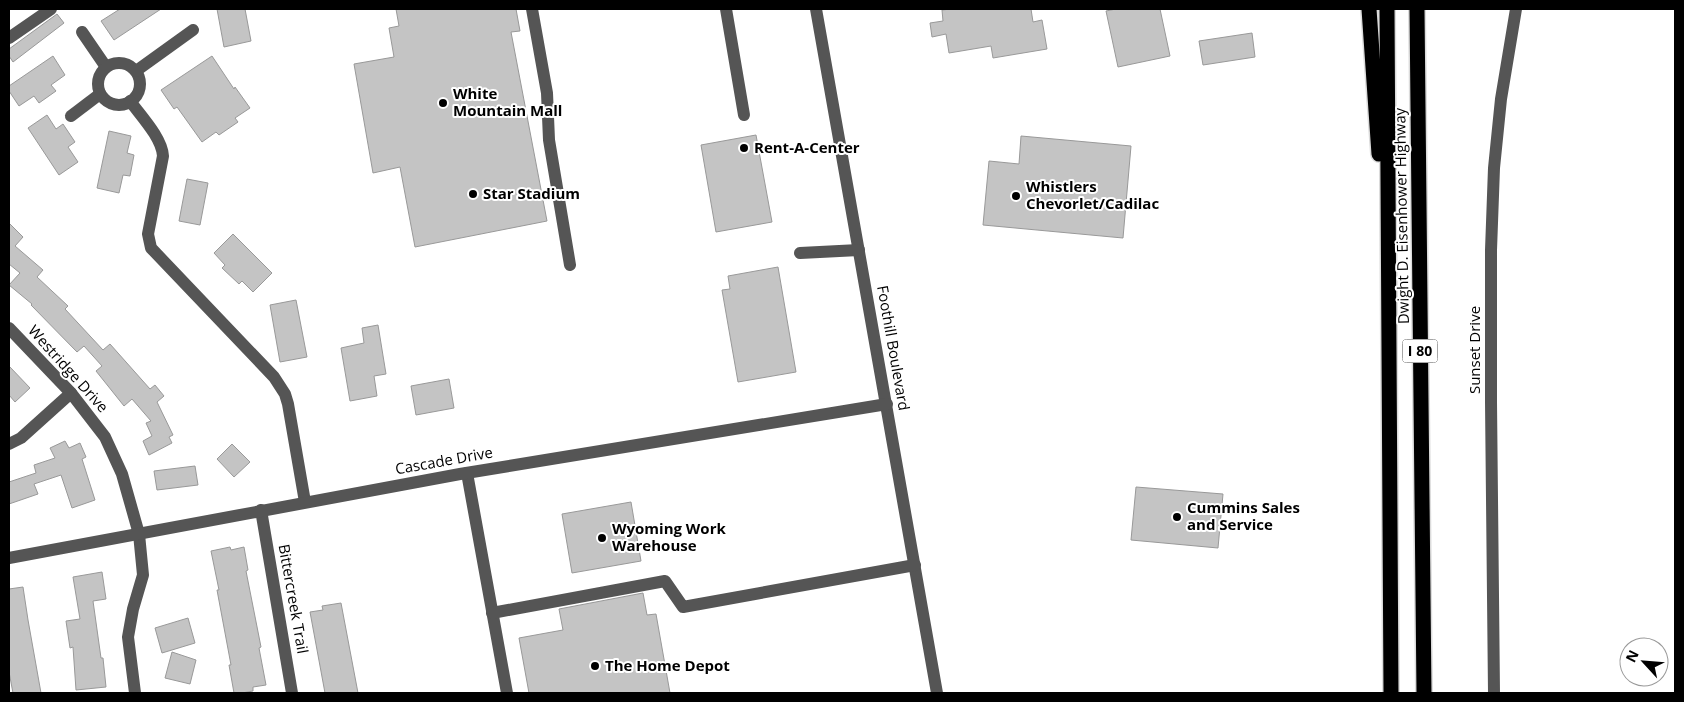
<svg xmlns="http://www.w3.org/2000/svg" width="1684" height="702" viewBox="0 0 1684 702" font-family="'Open Sans',sans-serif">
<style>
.building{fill:#c4c4c4;stroke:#999}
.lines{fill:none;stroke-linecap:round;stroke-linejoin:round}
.highway-casing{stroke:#dbdbdb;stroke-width:18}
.minor{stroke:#555;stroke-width:12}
.highway{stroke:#000;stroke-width:15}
.poi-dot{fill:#000;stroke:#fff;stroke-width:2}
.labels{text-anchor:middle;stroke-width:4;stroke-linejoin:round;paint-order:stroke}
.shield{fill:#fff;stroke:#4c4c4c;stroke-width:1}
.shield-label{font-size:14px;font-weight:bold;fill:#000}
.poi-label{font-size:15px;font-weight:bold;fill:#000;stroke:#fff;text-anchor:start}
.street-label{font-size:15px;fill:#000;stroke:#fff}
</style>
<rect width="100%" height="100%" fill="#fff"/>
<g class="building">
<path d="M120 9H161L114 40 101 21Z"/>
<path d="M217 9H245L251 41 224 47Z"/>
<path d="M396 9H516L520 31 511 32 547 221 415 247 400 167 373 173 354 64 394 57 389 28 399 26Z"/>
<path d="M951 9H1031L1033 22 1042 20 1047 49 993 58 991 46 949 53 946 34 932 37 930 23 943 21 942 10Z"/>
<path d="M1116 9H1160L1170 56 1118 67 1106 11Z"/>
<path d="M57 14 64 23 13 62 9 56V49Z"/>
<path d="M1252 33 1255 57 1203 65 1199 41Z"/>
<path d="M53 56 65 75 51 85 56 91 39 103 34 96 19 106 9 91V86Z"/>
<path d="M212 56 234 89 235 87 250 108 235 118 238 122 219 135 216 132 202 142 177 107 174 109 161 90Z"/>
<path d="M47 115 56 129 63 124 75 142 68 147 78 162 59 175 28 128Z"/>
<path d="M109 131 131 136 127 153 134 155 130 176 123 175 119 193 97 188Z"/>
<path d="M756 135 772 222 716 232 701 145Z"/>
<path d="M1021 136 1131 146 1123 238 983 225 989 161 1019 164Z"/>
<path d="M187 179 208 183 200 225 179 221Z"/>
<path d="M9 223 23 237 15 246 43 270 37 277 68 306 65 309 103 350 110 344 150 389 155 385 164 396 157 402 173 435 169 437 172 443 149 455 143 441 152 436 146 423 151 421 132 399 124 406 96 371 102 366 84 346 77 352 31 305 32 304 9 285 20 273 9 264Z"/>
<path d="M233 234 272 273 253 292 242 281 239 284 222 268 225 265 214 253Z"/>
<path d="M778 267 796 372 738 382 722 290 730 289 728 276Z"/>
<path d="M296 300 307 357 280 362 270 305Z"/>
<path d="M378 325 386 374 374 376 377 396 350 401 341 348 364 343 362 328Z"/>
<path d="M9 366 30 388 15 402 9 395Z"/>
<path d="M449 379 454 408 416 415 411 386Z"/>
<path d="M65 441 69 448 80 443 86 457 82 459 95 500 72 508 61 475 34 484 38 494 9 504V482L36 473 34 465 55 458 50 448Z"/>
<path d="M232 444 250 462 234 477 217 459Z"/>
<path d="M195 466 198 485 157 490 154 471Z"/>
<path d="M1136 487 1223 494 1218 548 1131 540Z"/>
<path d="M631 502 641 561 572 573 562 514Z"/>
<path d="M230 547 231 550 244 547 248 570 246 571 261 647 259 648 266 685 253 687V691L242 693H234L229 665H231L217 590H219L211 551Z"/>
<path d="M102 572 106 599 93 601 101 658H103L106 687 76 690 73 647 70 648 66 621 80 619 73 577Z"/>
<path d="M23 587 28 620 41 693H13L9 672V589Z"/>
<path d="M643 593 647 615 656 614 670 693H529L519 638 563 630 559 609Z"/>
<path d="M341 603 358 693H325L310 612 323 610 322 606Z"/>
<path d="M188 618 195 643 162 653 155 628Z"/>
<path d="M172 652 196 660 190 684 165 678Z"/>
</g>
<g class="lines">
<g class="highway-casing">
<g id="highway">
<path d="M1369 9 1379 154"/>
<path d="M1387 9 1391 693"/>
<path d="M1417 9 1424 693"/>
</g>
</g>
<g class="minor">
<path d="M532 9 547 93 549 140 570 265"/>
<path d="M726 9 744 115"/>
<path d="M816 9 937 693"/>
<path d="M82 32 106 67"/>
<path d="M9 38 51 9"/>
<circle cx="119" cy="84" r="21"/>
<path d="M136 71 193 30"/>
<path d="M130 101C141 116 162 138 163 156L148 234 151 248 274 377 285 394 288 404 305 502"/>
<path d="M71 116 100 94"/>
<path d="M800 253 859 250"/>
<path d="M9 328 71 393 105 437 122 474 139 534 143 575 133 609 128 637 135 693"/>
<path d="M9 444 21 438 71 393"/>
<path d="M467 473 507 693"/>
<path d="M261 510 292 693"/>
<path d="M9 558 460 474 887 404"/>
<path d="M492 613 665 581 683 607 915 565"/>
<path d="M1494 693 1491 402V250L1494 168 1501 99 1516 9"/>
</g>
<use href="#highway" class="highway"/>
</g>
<g class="poi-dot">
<circle cx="443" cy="103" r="5"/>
<circle cx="744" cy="148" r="5"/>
<circle cx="473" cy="194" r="5"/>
<circle cx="1016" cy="196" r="5"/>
<circle cx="1177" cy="517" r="5"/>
<circle cx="602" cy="538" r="5"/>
<circle cx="595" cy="666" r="5"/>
</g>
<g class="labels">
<rect class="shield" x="1402.5" y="339.5" width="35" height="23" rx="4"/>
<g class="shield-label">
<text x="1420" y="356">I 80</text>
</g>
<g class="poi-label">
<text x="453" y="99">White<tspan x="453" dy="17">Mountain Mall</tspan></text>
<text x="754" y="153">Rent-A-Center</text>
<text x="1026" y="192">Whistlers<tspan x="1026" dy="17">Chevorlet/Cadilac</tspan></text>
<text x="483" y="199">Star Stadium</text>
<text x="1187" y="513">Cummins Sales<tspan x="1187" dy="17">and Service</tspan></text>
<text x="612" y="534">Wyoming Work<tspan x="612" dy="17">Warehouse</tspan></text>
<text x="605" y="671">The Home Depot</text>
</g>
<g class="street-label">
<text transform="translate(1402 216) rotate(-91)" y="5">Dwight D. Eisenhower Highway</text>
<text transform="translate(893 348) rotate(80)" y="5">Foothill Boulevard</text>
<text transform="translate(1475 350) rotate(-90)" y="5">Sunset Drive</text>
<text transform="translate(68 369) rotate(48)" y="5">Westridge Drive</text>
<text transform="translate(444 461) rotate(-10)" y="5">Cascade Drive</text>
<text transform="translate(293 599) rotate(80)" y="5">Bittercreek Trail</text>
</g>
</g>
<rect width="1684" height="702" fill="none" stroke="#000000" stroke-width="20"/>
<g transform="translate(1644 662) rotate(296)"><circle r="24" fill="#ffffff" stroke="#999999"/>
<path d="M0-4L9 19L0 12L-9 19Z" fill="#000000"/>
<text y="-8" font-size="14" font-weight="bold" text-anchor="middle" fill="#000000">N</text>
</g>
</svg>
